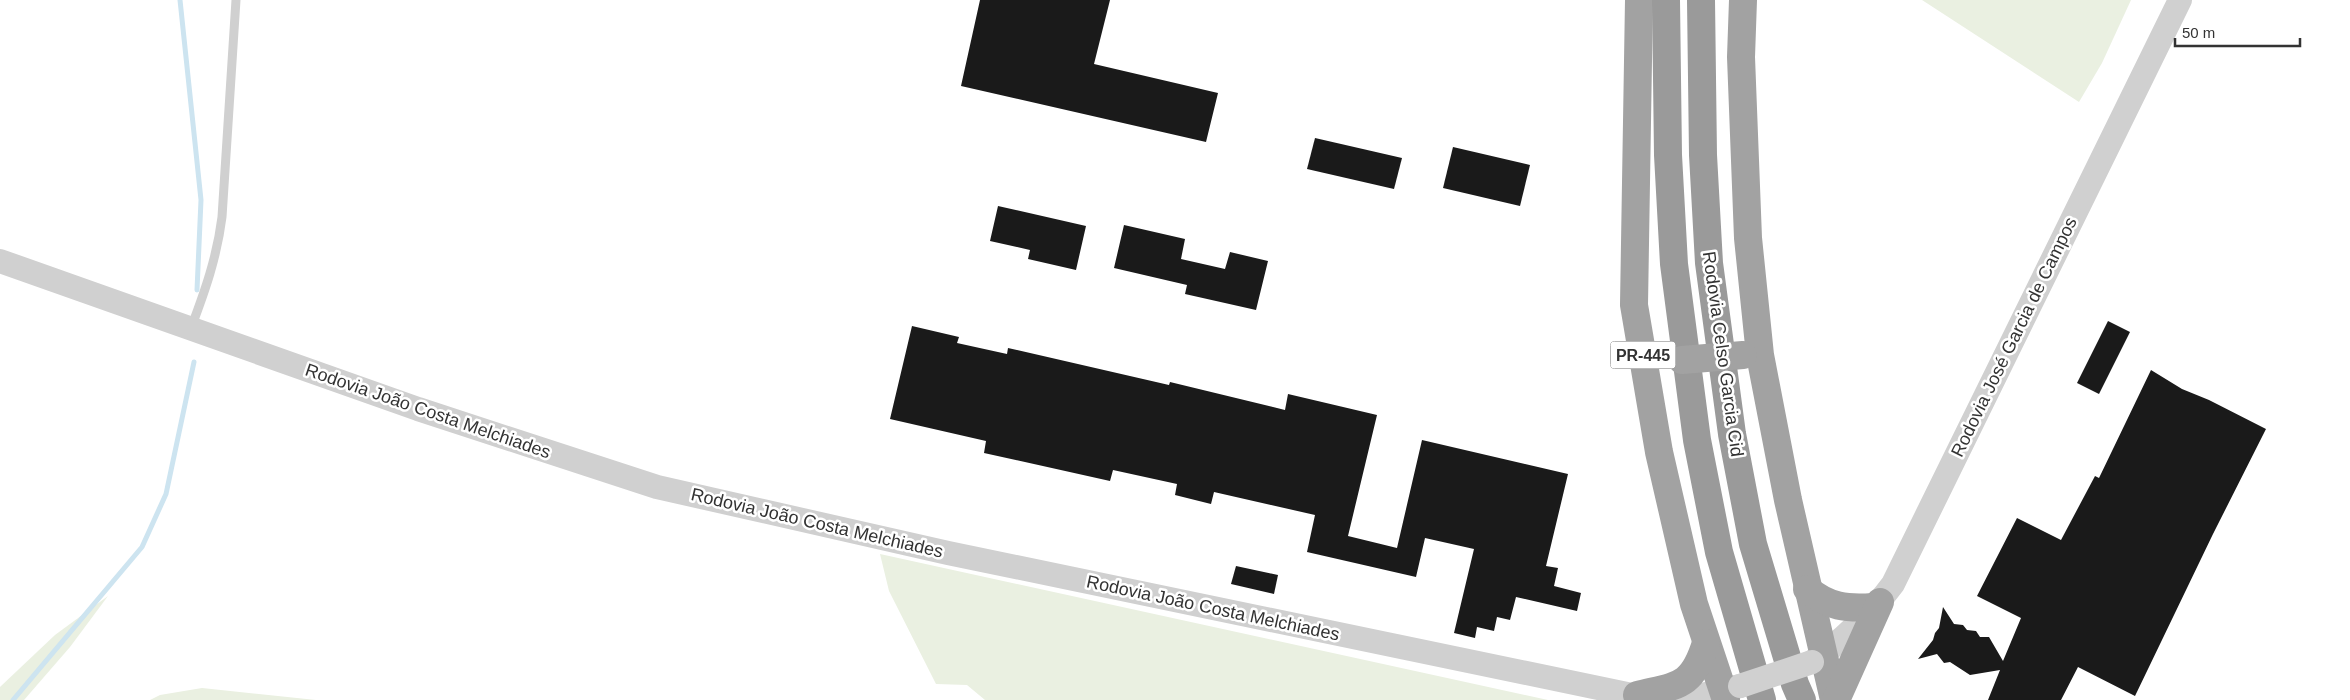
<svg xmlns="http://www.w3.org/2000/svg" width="2350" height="700" viewBox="0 0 2350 700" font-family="Helvetica,sans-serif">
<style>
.green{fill:#eaf0e1}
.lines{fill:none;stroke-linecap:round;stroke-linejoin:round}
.stream{stroke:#cde4f0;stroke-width:5}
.building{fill:#1a1a1a}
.service{stroke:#d0d0d0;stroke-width:9}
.tertiary{stroke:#d0d0d0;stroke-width:24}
.trunk{stroke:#a2a2a2;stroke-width:28}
.motorway{stroke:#9a9a9a;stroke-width:28}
.tertiary-bridge{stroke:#d0d0d0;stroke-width:24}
.trunk-bridge{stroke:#a2a2a2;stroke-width:28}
.labels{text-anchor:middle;stroke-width:5;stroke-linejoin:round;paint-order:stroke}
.shield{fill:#fff;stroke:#707070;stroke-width:1}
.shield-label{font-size:16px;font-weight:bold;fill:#333}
.street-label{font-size:18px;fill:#333;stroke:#fff}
</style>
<rect width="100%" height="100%" fill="#fff"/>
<g class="green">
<path d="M1922 0H2131L2102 63 2079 102Z"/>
<path d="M880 554 1548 700H985L967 685 936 684 889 591Z"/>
<path d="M108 596 70 647 24 700H0V687L55 635Z"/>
<path d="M202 688 316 700H150L160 695Z"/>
</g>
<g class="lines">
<g class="stream">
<path d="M180 0 201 200 197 290"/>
<path d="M13 700 142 547 166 494 194 362"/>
</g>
</g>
<g class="building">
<path d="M980 0H1110L1094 64 1218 93 1206 142 961 86Z"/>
<path d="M1315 138 1402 158 1394 189 1307 169Z"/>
<path d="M1453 147 1530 165 1520 206 1443 188Z"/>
<path d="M998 206 1086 226 1076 270 1028 259 1030 250 990 241Z"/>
<path d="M1124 225 1185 239 1181 259 1225 269 1230 252 1268 261 1256 310 1185 294 1187 285 1114 268Z"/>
<path d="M2108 321 2130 332 2099 394 2077 383Z"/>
<path d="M912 326 959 337 957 343 1007 354 1008 348 1169 385 1170 382 1285 410 1288 394 1377 415 1348 536 1397 548 1422 440 1568 474 1546 566 1558 568 1554 586 1581 593 1577 611 1516 597 1510 620 1497 617 1494 631 1477 627 1475 638 1454 633 1474 549 1425 538 1416 577 1307 552 1315 515 1214 492 1211 504 1175 495 1177 484 1113 470 1110 481 984 453 986 441 890 419Z"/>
<path d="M2151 370 2182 389 2209 400 2266 429 2213 534 2135 696 2078 667 2061 700H1988L2000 670 1970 675 1950 662 1944 663 1937 654 1918 659 1933 640 1935 633 1939 628 1943 607 1954 624 1963 625 1967 630 1976 631 1980 637H1989L2003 661 2021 618 1977 596 2017 518 2061 540 2095 476 2099 478Z"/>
<path d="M1236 566 1278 575 1274 594 1231 584Z"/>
</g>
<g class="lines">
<path class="service" d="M191 328C205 291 217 257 222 217L236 0"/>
<g class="tertiary">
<path d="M0 261 418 409 657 487 948 553 1656 700"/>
<path d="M1812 662C1839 644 1874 610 1893 584L2180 0"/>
<path d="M1681 700 1740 686"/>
</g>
<g class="trunk">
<path d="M1639 0 1634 305 1659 452 1694 604 1726 700"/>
<path d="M1743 0 1741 57 1748 238 1760 355 1788 500 1834 700"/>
<path d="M1807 589C1828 607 1847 609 1873 607"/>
<path d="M1637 695C1678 685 1692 688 1706 643"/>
<path d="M1836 700 1880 602"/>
</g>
<g class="motorway">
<path d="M1666 0 1668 155 1674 264 1697 440 1719 552 1762 700"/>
<path d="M1701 0 1703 155 1709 263 1732 434 1753 544 1795 684 1802 700"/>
</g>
<path class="tertiary-bridge" d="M1740 686 1812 662"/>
<path class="trunk-bridge" d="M1682 360 1743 355"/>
</g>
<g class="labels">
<rect class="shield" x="1610.5" y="341.5" width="65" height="27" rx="4"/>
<g class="shield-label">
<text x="1643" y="361">PR-445</text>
</g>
<g class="street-label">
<text transform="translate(2014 337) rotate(-64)" y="6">Rodovia José Garcia de Campos</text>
<text transform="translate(1723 354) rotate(82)" y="6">Rodovia Celso Garcia Cid</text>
<text transform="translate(428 411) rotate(19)" y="6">Rodovia João Costa Melchiades</text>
<text transform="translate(817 523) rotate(13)" y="6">Rodovia João Costa Melchiades</text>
<text transform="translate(1213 608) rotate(12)" y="6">Rodovia João Costa Melchiades</text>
</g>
</g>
<path d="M2175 38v8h125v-8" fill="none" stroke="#333333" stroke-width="2.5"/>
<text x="2182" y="38" font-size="15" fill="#333333" stroke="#ffffff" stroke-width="4" paint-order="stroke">50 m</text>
</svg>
